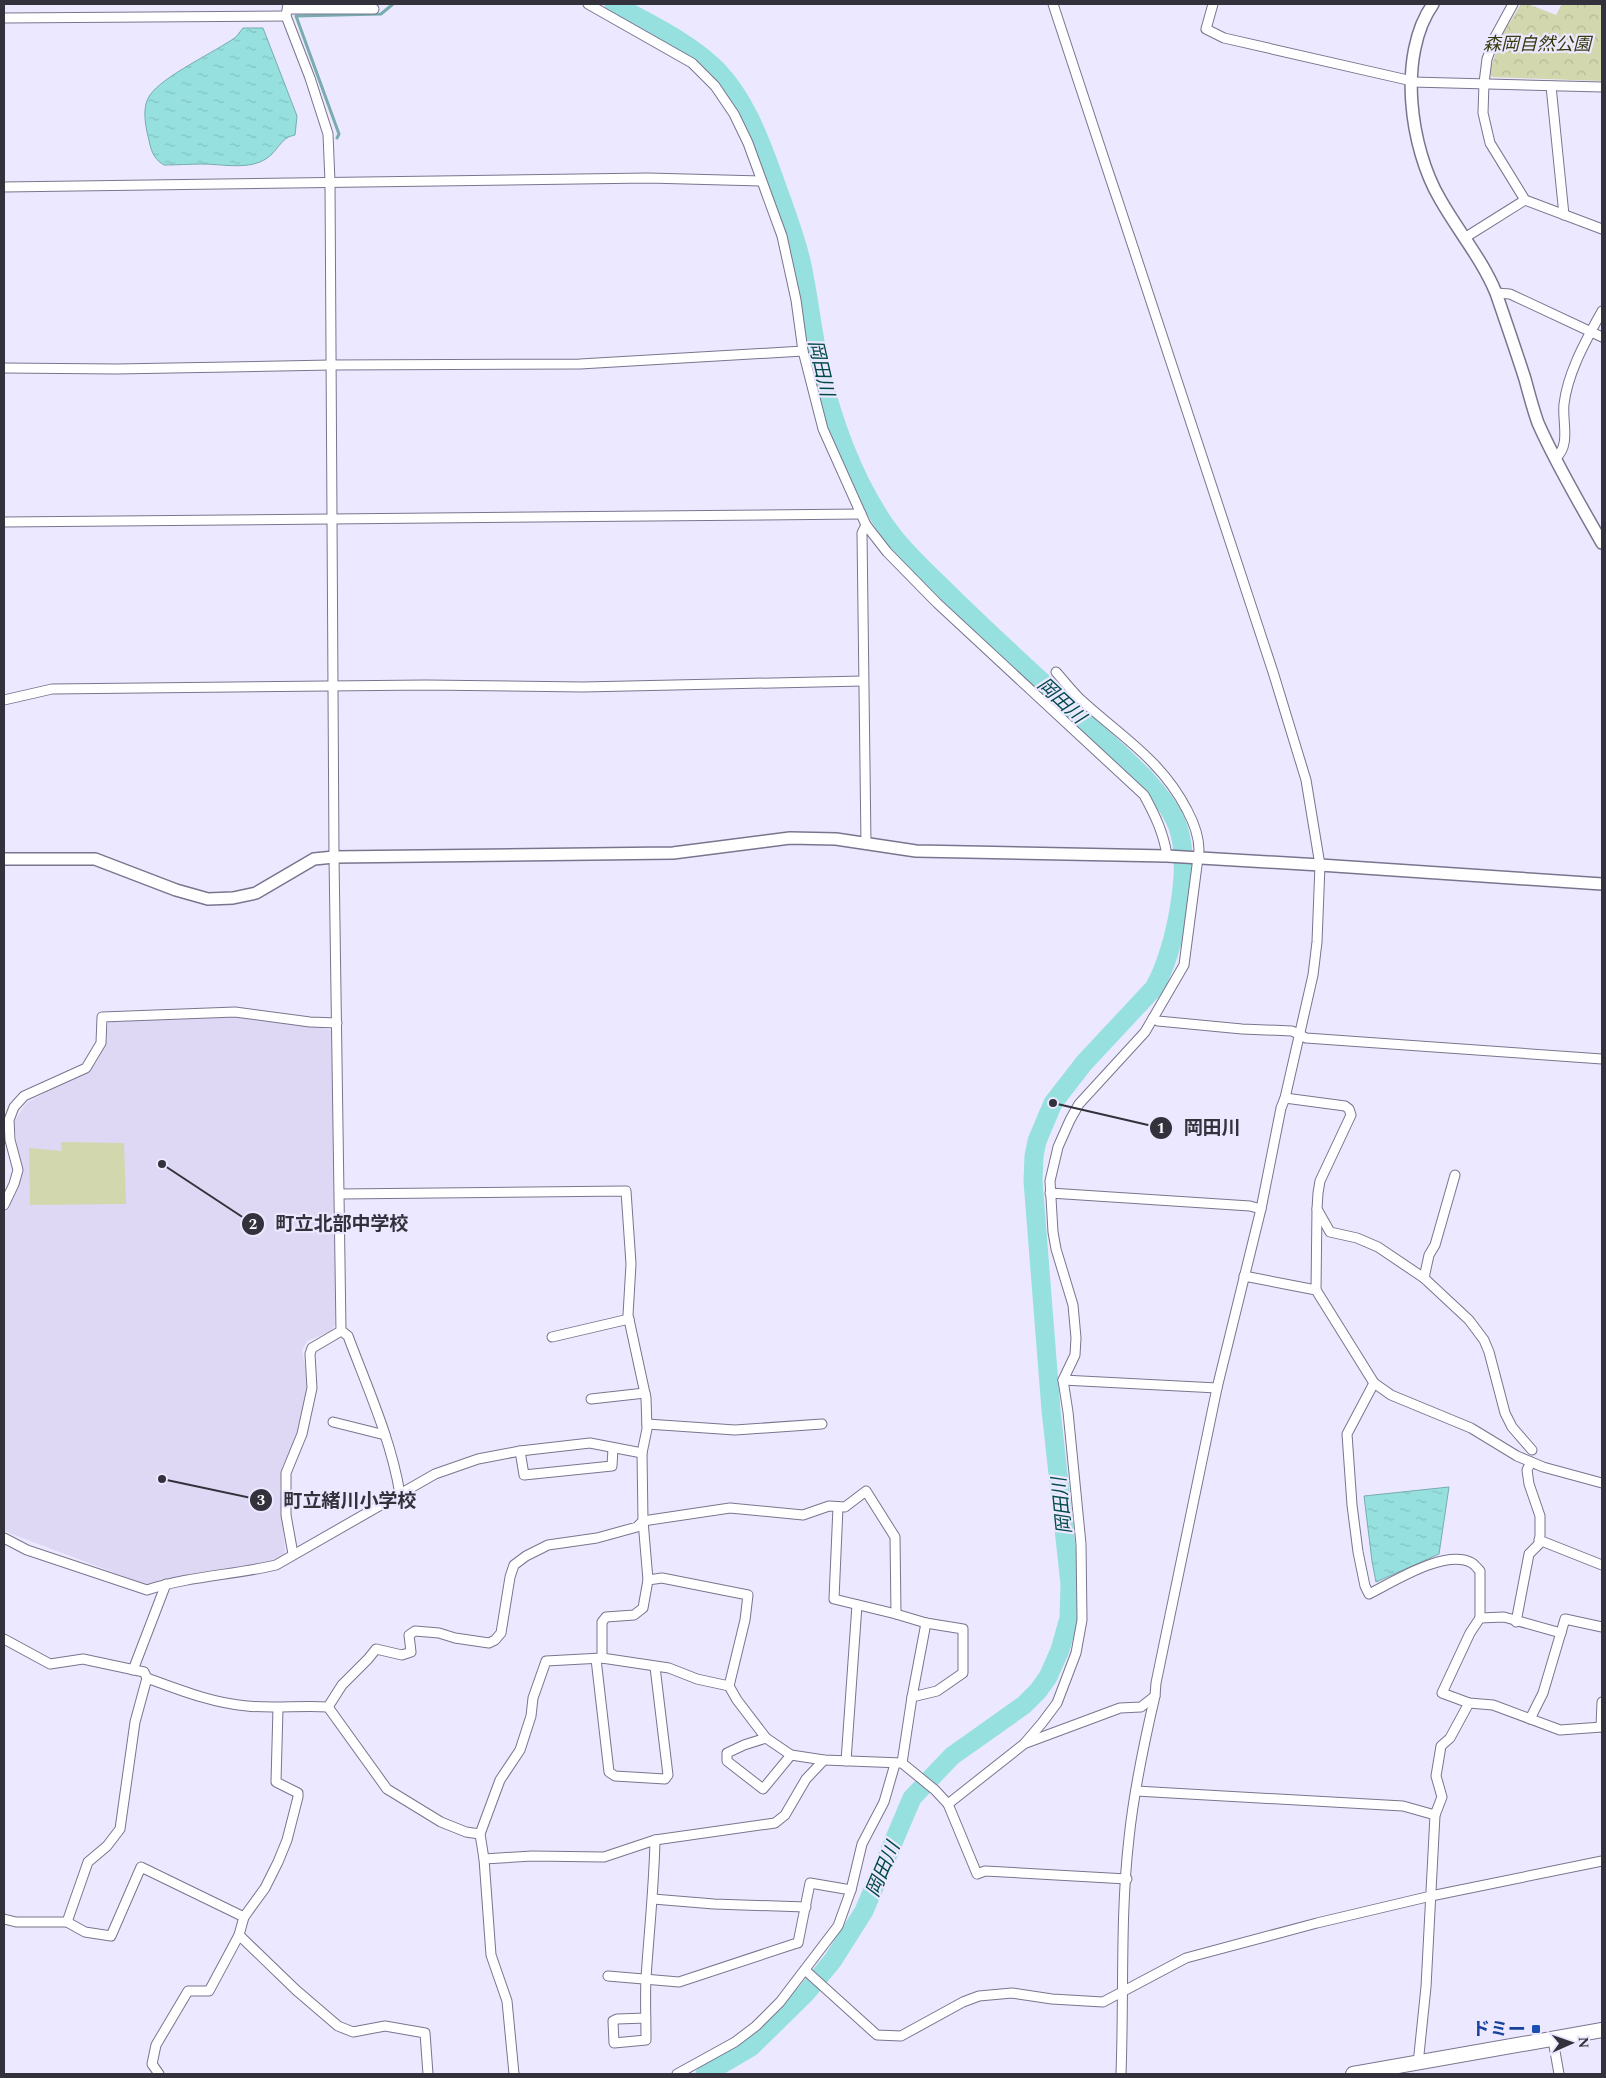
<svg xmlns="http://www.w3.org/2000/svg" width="1606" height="2078" viewBox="0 0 1606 2078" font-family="Spectral,'Noto Sans JP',serif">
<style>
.built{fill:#ded8f4}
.forest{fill:url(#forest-crowns)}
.pitch{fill:#d2d7ae}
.water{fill:url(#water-ripples);stroke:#78acae}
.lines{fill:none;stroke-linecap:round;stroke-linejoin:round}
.stream{stroke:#78acae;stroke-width:3}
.river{stroke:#96e1e0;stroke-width:19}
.minor-casing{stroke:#7a758e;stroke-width:11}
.tertiary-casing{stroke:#7a758e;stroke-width:14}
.primary-casing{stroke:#7a758e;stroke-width:16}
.minor{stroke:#fff;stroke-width:9}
.tertiary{stroke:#fff;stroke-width:11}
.primary{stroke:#fff;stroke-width:14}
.transit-dot{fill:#1a4fb4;stroke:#ece8ff;stroke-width:2}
.labels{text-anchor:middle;stroke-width:4.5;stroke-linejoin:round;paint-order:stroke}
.park-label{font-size:18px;font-style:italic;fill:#383b10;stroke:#ece8ff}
.transit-label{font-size:18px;font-weight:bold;fill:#164399;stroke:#ece8ff;text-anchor:end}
.water-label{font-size:19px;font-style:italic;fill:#034b4b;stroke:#ece8ff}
.leader{fill:none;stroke:#33313b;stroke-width:2}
.callout-dot{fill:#33313b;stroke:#ece8ff;stroke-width:2}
.mark-label{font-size:15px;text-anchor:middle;font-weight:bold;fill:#fff}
.callout-label{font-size:19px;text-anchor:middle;font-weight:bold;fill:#33313b;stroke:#ece8ff;stroke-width:4.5;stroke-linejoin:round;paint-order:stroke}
</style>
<defs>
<pattern id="forest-crowns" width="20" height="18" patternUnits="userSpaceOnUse" patternTransform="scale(1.25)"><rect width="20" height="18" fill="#d2d7ae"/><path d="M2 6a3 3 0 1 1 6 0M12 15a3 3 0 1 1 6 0" fill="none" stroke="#b5b997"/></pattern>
<pattern id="water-ripples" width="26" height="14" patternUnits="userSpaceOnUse" patternTransform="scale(1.25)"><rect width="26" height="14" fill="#96e1e0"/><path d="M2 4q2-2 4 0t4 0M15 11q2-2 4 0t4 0" fill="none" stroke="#82c2c1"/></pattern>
</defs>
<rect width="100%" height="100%" fill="#ece8ff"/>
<path class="built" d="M238 1017 308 1025 331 1030 335 1197V1325L331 1331 307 1341 302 1350 309 1388 298 1434 282 1467 280 1489 285 1552 278 1560 273 1562 207 1575 163 1579 147 1585 4 1531V1216L21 1173 14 1122 26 1103 89 1070 96 1063 106 1045 108 1022Z"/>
<path class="forest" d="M1521 4H1528L1556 15 1562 4H1602V81L1492 77 1489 73 1502 35Z"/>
<path class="pitch" d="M61 1142 124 1143 126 1204 30 1205 29 1148 62 1151Z"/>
<g class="water">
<path d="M243 28H263L297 116 295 135C279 137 278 155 260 162 243 169 220 164 202 164 190 164 177 165 164 165 152 158 151 149 148 136 145 124 142 106 150 95 163 76 215 52 236 37Z"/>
<path d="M1449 1487 1439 1554 1376 1582 1372 1561 1364 1496Z"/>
</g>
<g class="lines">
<path class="stream" d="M337 138 339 134 296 16 381 14 393 4"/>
<path class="river" d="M614 4C649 24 688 41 717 70 744 98 759 137 772 173 782 202 794 231 801 261 809 296 812 332 820 367 832 419 850 470 879 516 898 547 926 571 951 596 1014 658 1080 715 1144 777 1157 792 1171 808 1178 827 1192 868 1175 952 1154 988L1084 1063 1053 1103 1037 1141 1034 1156 1033 1181 1051 1410 1070 1584 1069 1618 1060 1650 1048 1677 1038 1691 1024 1705 952 1756 912 1798 864 1911 833 1960 806 1993 751 2047 705 2074"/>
<g class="minor-casing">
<g id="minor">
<path d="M288 4 286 16 310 78 328 134 330 182 334 857 341 1331 312 1348 310 1354 312 1388 302 1434 286 1473V1515L293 1554"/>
<path d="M588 4 692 63 715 86 734 114 748 143 782 236 796 300 803 351 823 429 866 525 887 552 937 603 1144 795C1155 815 1164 834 1167 856"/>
<path d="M1053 4 1273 672 1306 780 1320 865 1317 942 1313 975 1285 1098 1281 1108 1261 1209 1217 1388 1156 1683 1155 1696C1144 1743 1134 1790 1129 1838 1120 1916 1124 1996 1121 2074"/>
<path d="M1213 4 1206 29 1224 38 1412 81"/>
<path d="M1513 4 1495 37 1487 59 1484 83 1483 113 1490 143 1525 200 1602 229"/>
<path d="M288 9H374"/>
<path d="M4 18 286 16"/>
<path d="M1412 82 1602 87"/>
<path d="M1551 86 1564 215"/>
<path d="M4 187 648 178 761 181"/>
<path d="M1466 237 1525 200"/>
<path d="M1496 293 1510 294 1602 337"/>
<path d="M4 368 117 369 331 365 580 364 803 351"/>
<path d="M1556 458C1571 444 1562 422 1564 404 1568 371 1587 339 1602 311"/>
<path d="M4 522 861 514"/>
<path d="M866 525 862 533 866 844"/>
<path d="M4 700 52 689 426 685 583 687 863 681"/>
<path d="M1153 1018 1158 1021 1242 1029 1292 1031 1306 1038 1602 1059"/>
<path d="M1285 1098 1345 1106 1349 1109 1351 1115 1320 1181 1318 1193 1317 1209 1330 1232 1357 1238 1378 1247 1424 1278 1469 1320 1484 1340 1489 1352 1505 1413 1512 1427 1532 1450"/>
<path d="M1050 1193 1250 1206 1261 1209"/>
<path d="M340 1194 626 1191 631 1264 628 1315 646 1398 647 1429 642 1453 643 1521 648 1580 643 1608 634 1615 606 1617 602 1622V1658"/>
<path d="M4 1205 14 1184 18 1170 10 1140 9 1120 14 1107 24 1096 86 1068 101 1043 102 1017 235 1012 310 1022 337 1023"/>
<path d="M1244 1276 1316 1290 1374 1383 1391 1395 1471 1428 1517 1456 1543 1467 1602 1483"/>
<path d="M1424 1278 1429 1255 1435 1245 1455 1175"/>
<path d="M1316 1290 1317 1209"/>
<path d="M343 1332 348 1336C367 1387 391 1439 400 1494"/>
<path d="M552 1337 629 1319"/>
<path d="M1063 1380 1217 1388"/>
<path d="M1374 1383 1347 1434 1352 1505 1358 1552 1365 1586 1369 1594C1393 1582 1446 1548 1472 1563 1475 1565 1478 1569 1480 1571V1618L1470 1633 1442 1693 1469 1703 1493 1705 1560 1730 1602 1727"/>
<path d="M591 1399 645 1393"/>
<path d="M333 1422 385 1435"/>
<path d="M647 1424 735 1430 822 1424"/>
<path d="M520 1451 524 1475 612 1466 613 1448"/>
<path d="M838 1507 834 1599 896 1614"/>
<path d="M4 1538 27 1550 147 1590C189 1576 234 1575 276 1565L435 1474 478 1459 520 1451 590 1443 642 1453"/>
<path d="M1539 1540 1602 1565"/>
<path d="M648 1580 662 1578 748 1595 745 1620 729 1686"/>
<path d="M1480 1618 1504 1617 1561 1633"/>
<path d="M1516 1622 1529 1554 1539 1544 1540 1535V1516L1529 1484 1527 1470 1531 1462"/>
<path d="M4 1639 50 1664 83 1659 144 1672 147 1678C180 1690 212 1703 247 1706 274 1709 301 1705 328 1707"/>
<path d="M596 1659 609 1772 615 1776 665 1779 668 1775 655 1667"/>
<path d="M133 1670 166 1584"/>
<path d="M328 1707 342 1685 368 1659 376 1649 402 1655 411 1652 409 1635 415 1631 439 1633 455 1638 489 1643 495 1640 501 1633 510 1577 514 1565 526 1556 548 1545 597 1538 637 1527 643 1521 730 1508 803 1515 829 1506 845 1507 866 1491 895 1537 896 1614 926 1623 963 1629V1673L937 1691 912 1697"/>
<path d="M328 1707 387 1789 441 1822 466 1832 480 1834"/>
<path d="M1530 1719 1543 1693 1565 1619 1602 1627"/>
<path d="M1601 1727 1602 1702"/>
<path d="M766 1738 744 1745 727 1753V1761L763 1789 791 1755"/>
<path d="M1026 1743 1120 1708 1141 1707 1155 1696"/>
<path d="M846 1761 857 1605"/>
<path d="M902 1763 912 1697 926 1623"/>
<path d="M1136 1791 1403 1806 1435 1815"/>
<path d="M948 1804 1024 1744 1042 1723 1057 1703 1076 1653 1082 1620 1081 1544 1068 1412 1063 1380 1075 1355 1076 1338 1073 1305 1056 1249 1053 1232 1050 1181 1058 1147 1070 1120 1079 1104 1145 1032 1184 965 1199 850C1199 835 1194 823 1187 810 1161 759 1119 735 1079 698 1071 690 1064 681 1056 672"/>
<path d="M484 1859 532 1856 604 1857 655 1840 775 1823 785 1815 806 1779 824 1760"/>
<path d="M653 1899 714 1904 806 1907"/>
<path d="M4 1919 16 1922H67L88 1862 107 1846 120 1829 135 1722 147 1678"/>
<path d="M67 1922 85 1932 111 1936 141 1867 244 1917"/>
<path d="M239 1935 296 1990 338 2026 353 2032 385 2026 425 2033 428 2074"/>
<path d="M805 1970 877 2035 901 2036 963 2002 979 1996 1012 1993 1052 1999 1103 2002 1186 1958 1317 1923 1431 1896 1602 1861"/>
<path d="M608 1976 679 1982 794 1944 798 1943 810 1883 851 1890"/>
<path d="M646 2018 617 2019 613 2021 614 2043 646 2040C646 2019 645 1999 646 1978 649 1932 654 1887 655 1840"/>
<path d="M1553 2040 1559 2074"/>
<path d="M1418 2064 1426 1987 1435 1815 1442 1797 1436 1776 1441 1746 1450 1738 1469 1703"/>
<path d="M159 2074 152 2064 156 2045 188 1991H209L239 1935 244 1917 265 1888 278 1862 287 1840 298 1797V1793L276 1782 278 1708"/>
<path d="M514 2074 507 2001 491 1955 484 1859 480 1834 500 1780 520 1750 531 1716 533 1698 546 1661 602 1658 669 1668 697 1679 729 1686 737 1700 766 1738 791 1755 824 1760 902 1763 935 1790 948 1804 977 1874 985 1871 1127 1879"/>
<path d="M677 2074 735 2042 756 2026 780 2002 838 1926 851 1890 862 1844 884 1802 895 1764"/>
</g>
</g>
<g class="tertiary-casing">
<g id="tertiary">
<path d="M1433 4C1397 55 1410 148 1440 199 1458 231 1482 259 1496 293 1506 322 1516 351 1525 379 1529 394 1533 409 1538 423 1556 464 1580 504 1602 543"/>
<path d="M4 859H95L176 890 208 899 233 898 256 893 314 859 334 857 673 853 790 838 836 839 916 851 1167 856 1320 865 1602 884"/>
</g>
</g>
<g class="primary-casing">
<path id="primary" d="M1353 2074 1602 2030"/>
</g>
<use href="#minor" class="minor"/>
<use href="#tertiary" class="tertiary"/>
<use href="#primary" class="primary"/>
</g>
<rect class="transit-dot" x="1531" y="2024" width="10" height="10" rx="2.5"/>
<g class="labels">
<g class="park-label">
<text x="1537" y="50">森岡自然公園</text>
</g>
<g class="transit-label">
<text x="1526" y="2035">ドミー</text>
</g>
<g class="water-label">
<text transform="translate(822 368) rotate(77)" y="7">岡田川</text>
<text transform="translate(1062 700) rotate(43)" y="7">岡田川</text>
<text transform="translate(1061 1506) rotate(-96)" y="7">岡田川</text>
<text transform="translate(882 1869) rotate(-67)" y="7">岡田川</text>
</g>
</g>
<path class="leader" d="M1053 1103L1161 1128M162 1164L253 1224M162 1479L261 1500"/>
<g class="callout-dot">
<circle cx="1053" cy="1103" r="5"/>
<circle cx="162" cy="1164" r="5"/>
<circle cx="162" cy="1479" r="5"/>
<circle cx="1161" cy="1128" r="12"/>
<circle cx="253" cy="1224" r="12"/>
<circle cx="261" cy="1500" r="12"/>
</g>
<g class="mark-label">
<text x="1161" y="1133">1</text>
<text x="253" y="1229">2</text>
<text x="261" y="1505">3</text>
</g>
<g class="callout-label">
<text x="1212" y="1134">岡田川</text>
<text x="342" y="1230">町立北部中学校</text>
<text x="350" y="1507">町立緒川小学校</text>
</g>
<rect width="1606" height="2078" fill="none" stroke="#33313b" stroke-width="10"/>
<g transform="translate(1571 2043) rotate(88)" stroke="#ece8ff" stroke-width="4" paint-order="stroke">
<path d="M0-4L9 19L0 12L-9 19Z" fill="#33313b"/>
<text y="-8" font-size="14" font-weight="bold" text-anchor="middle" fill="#33313b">N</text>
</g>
</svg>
